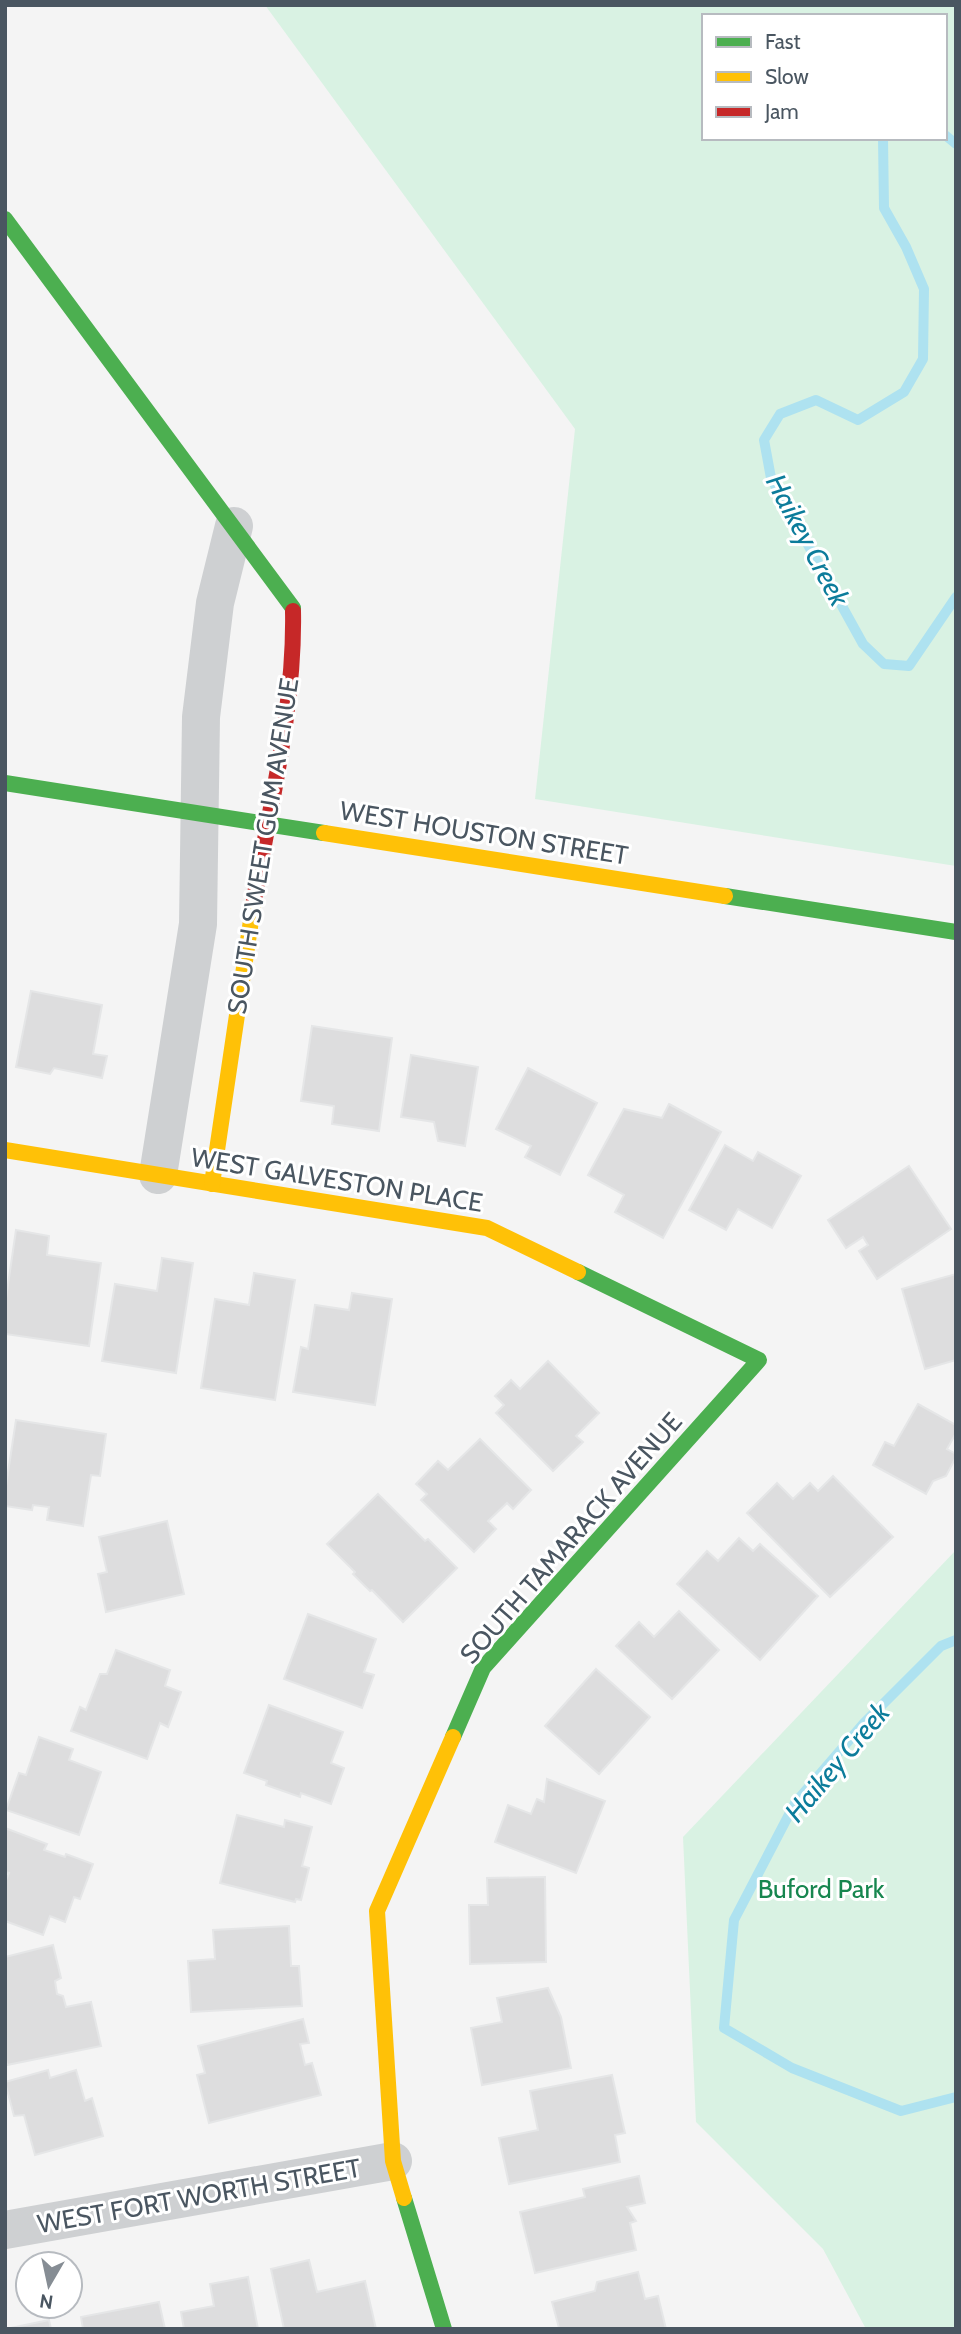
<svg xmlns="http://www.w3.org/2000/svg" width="961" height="2334" viewBox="0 0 961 2334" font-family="Cabin,sans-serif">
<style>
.green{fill:#d9f2e3;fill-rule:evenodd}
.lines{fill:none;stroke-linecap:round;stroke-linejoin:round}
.stream{stroke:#aee2f0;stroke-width:10}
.building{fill:#ddddde;stroke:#e5e6e7;stroke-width:2}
.street{stroke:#ced0d2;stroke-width:38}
.fast{stroke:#4caf50;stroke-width:16}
.slow{stroke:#ffc107;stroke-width:16}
.jam{stroke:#c62828;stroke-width:16}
.labels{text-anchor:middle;stroke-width:6;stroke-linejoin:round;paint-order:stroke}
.street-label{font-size:26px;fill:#4a5661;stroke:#fff}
.park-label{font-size:26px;fill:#17864f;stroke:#fff}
.water-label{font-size:28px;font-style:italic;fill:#0c7c9b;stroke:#fff}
</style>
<rect width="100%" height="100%" fill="#f4f4f4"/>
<g class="green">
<path d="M265 5H956V866L535 799 575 429ZM704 16H945V138H704Z"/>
<path d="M956 1550V2329H866L823 2249 696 2122 683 1837Z"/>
</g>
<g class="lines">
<g class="stream">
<path d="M945 135 956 144"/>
<path d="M883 138 884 208 906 247 924 289 923 359 904 392 858 420 816 400 780 414 764 440 771 478 863 644 884 664 909 666 956 597"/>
<path d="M956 1640 941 1646 864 1723 795 1803 734 1920 724 2028 792 2068 901 2111 956 2097"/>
</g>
</g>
<g class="building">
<path d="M31 991 102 1005 93 1054 107 1056 102 1078 54 1068 50 1074 16 1067Z"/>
<path d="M312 1026 392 1038 379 1131 332 1124 334 1106 301 1101Z"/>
<path d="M411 1055 478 1067 465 1146 438 1141 434 1122 401 1117Z"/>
<path d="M528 1068 597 1103 560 1175 525 1157 531 1146 496 1129Z"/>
<path d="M669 1104 721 1132 663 1238 615 1212 624 1195 588 1175 624 1109 662 1118Z"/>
<path d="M725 1145 753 1161 758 1152 801 1176 772 1228 738 1209 726 1230 689 1210Z"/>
<path d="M909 1166 951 1229 877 1279 859 1251 868 1245 863 1237 846 1248 828 1220Z"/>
<path d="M16 1230 49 1236 47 1255 101 1263 89 1346 5 1334V1305Z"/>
<path d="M162 1258 193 1263 176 1373 102 1361 115 1284 157 1291Z"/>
<path d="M254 1273 295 1280 275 1400 201 1388 215 1299 249 1305Z"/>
<path d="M956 1274V1360L925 1369 902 1289Z"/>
<path d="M352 1293 392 1299 375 1405 293 1392 301 1347 308 1349 315 1305 349 1310Z"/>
<path d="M548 1361 599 1413 576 1436 583 1442 553 1471 496 1413 504 1405 495 1396 511 1380 520 1389Z"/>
<path d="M918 1404 956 1425V1433L947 1449 956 1454V1457L946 1476 933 1481 926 1494 873 1465 885 1442 894 1446Z"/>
<path d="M16 1420 106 1434 100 1476 91 1475 83 1526 47 1520 49 1507 33 1505 32 1510 5 1506V1492Z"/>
<path d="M480 1439 531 1490 513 1509 507 1503 488 1521 496 1529 474 1552 421 1500 427 1494 416 1484 438 1461 448 1470Z"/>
<path d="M833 1476 893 1537 830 1597 747 1513 777 1483 793 1499 810 1483 818 1491Z"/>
<path d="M378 1494 425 1541 428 1539 457 1568 403 1622 372 1590 370 1591 353 1574 355 1572 327 1544Z"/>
<path d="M167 1521 184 1594 106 1612 98 1574 107 1572 99 1537Z"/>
<path d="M739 1538 753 1551 760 1544 818 1596 760 1660 677 1584 707 1551 718 1561Z"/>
<path d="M679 1611 719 1650 672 1699 616 1646 639 1622 654 1637Z"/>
<path d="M308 1614 376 1639 364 1672 374 1675 362 1708 284 1679Z"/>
<path d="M116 1650 170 1670 165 1686 181 1692 168 1727 160 1723 147 1759 71 1731 80 1707 86 1710 100 1674H107Z"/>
<path d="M596 1669 650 1717 599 1774 545 1726Z"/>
<path d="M269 1705 343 1732 331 1763 344 1768 331 1804 301 1793 300 1797 266 1785 267 1781 244 1773Z"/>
<path d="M39 1737 73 1749 69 1760 101 1772 79 1835 6 1810 19 1773 26 1775Z"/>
<path d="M547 1779 605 1801 576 1873 495 1842 508 1805 531 1814 537 1799 544 1802Z"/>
<path d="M237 1815 284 1827 285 1820 312 1827 302 1866 309 1868 301 1900 296 1899 295 1902 220 1883Z"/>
<path d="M5 1828 47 1844 44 1850 65 1857 66 1854 93 1864 80 1899 74 1897 65 1922 50 1916 43 1935 5 1921V1883L9 1873 5 1872Z"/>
<path d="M545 1877 546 1962 470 1964 469 1905H488L487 1878Z"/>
<path d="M289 1926 291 1966H299L302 2006 191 2012 188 1961 215 1959 213 1930Z"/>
<path d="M53 1945 61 1978 55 1981 57 1994 63 1996 66 2007 91 2002 101 2046 7 2065 5 2055V1957Z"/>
<path d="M548 1988 561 2017 571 2068 482 2085 471 2028 502 2022 497 1998Z"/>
<path d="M303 2019 309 2043 300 2044 305 2065 312 2063 321 2095 209 2123 197 2075 205 2073 198 2046Z"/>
<path d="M48 2070 50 2078 76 2070 85 2101 92 2098 103 2136 35 2155 24 2115 14 2116 5 2082Z"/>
<path d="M612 2075 625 2133 615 2135 620 2162 509 2184 499 2138 538 2130 530 2091Z"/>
<path d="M639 2176 645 2203 627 2207 636 2221 630 2223 636 2250 535 2273 520 2212 585 2197 583 2189Z"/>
<path d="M309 2260 317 2292 365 2281 376 2329H284L271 2269Z"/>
<path d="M638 2272 645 2299 658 2296 666 2329H554L559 2328 552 2302 595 2291 597 2282Z"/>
<path d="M248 2277 258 2329H184L181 2312 214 2306 210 2284Z"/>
<path d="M159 2302 165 2329H83L81 2317Z"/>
<path d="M49 2320 51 2329H6Z"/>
</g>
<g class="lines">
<g class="street">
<path d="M158 1175 198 924 201 717 215 603 234 526"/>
<path d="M5 2230 393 2161"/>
</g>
<g class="fast">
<path d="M5 219 293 608V611"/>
<path d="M5 783 324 833"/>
<path d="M725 896 956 932"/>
<path d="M453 1737 483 1668 759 1360 578 1272"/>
<path d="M404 2198 444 2329"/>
</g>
<g class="slow">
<path d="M324 833 725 896"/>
<path d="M5 1150 487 1228 578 1272"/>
<path d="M212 1184 254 900"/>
<path d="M404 2198 393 2161 377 1911 453 1737"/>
</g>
<path class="jam" d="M254 900C270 806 295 706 293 611"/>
</g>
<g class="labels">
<g class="street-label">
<text transform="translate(484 833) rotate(9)" y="9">WEST HOUSTON STREET</text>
<text transform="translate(263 846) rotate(-81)" y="9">SOUTH SWEET GUM AVENUE</text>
<text transform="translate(337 1180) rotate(9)" y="9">WEST GALVESTON PLACE</text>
<text transform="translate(571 1538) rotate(-49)" y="9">SOUTH TAMARACK AVENUE</text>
<text transform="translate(199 2196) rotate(-10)" y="9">WEST FORT WORTH STREET</text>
</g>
<g class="park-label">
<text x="821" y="1898">Buford Park</text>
</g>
<g class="water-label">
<text transform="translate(808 540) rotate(62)" y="10">Haikey Creek</text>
<text transform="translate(837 1762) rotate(-50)" y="10">Haikey Creek</text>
</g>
</g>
<rect width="961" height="2334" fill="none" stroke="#4a5661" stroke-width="14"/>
<rect x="702" y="14" width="245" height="126" fill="#ffffff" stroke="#b7bbc0" stroke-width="2"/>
<rect x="716" y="37" width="35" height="10" fill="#4caf50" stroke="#b7bbc0" stroke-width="2"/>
<text x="765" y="49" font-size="21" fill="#4a5661">Fast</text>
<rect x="716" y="72" width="35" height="10" fill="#ffc107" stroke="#b7bbc0" stroke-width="2"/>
<text x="765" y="84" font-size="21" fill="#4a5661">Slow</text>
<rect x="716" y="107" width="35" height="10" fill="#c62828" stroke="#b7bbc0" stroke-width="2"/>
<text x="765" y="119" font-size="21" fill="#4a5661">Jam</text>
<g transform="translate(49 2285) rotate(189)"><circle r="33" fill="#ffffff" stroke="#b7bbc0" stroke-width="2"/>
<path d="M0-5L12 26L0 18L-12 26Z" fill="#868d94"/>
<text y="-10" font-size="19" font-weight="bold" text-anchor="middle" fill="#4a5661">N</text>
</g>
</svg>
